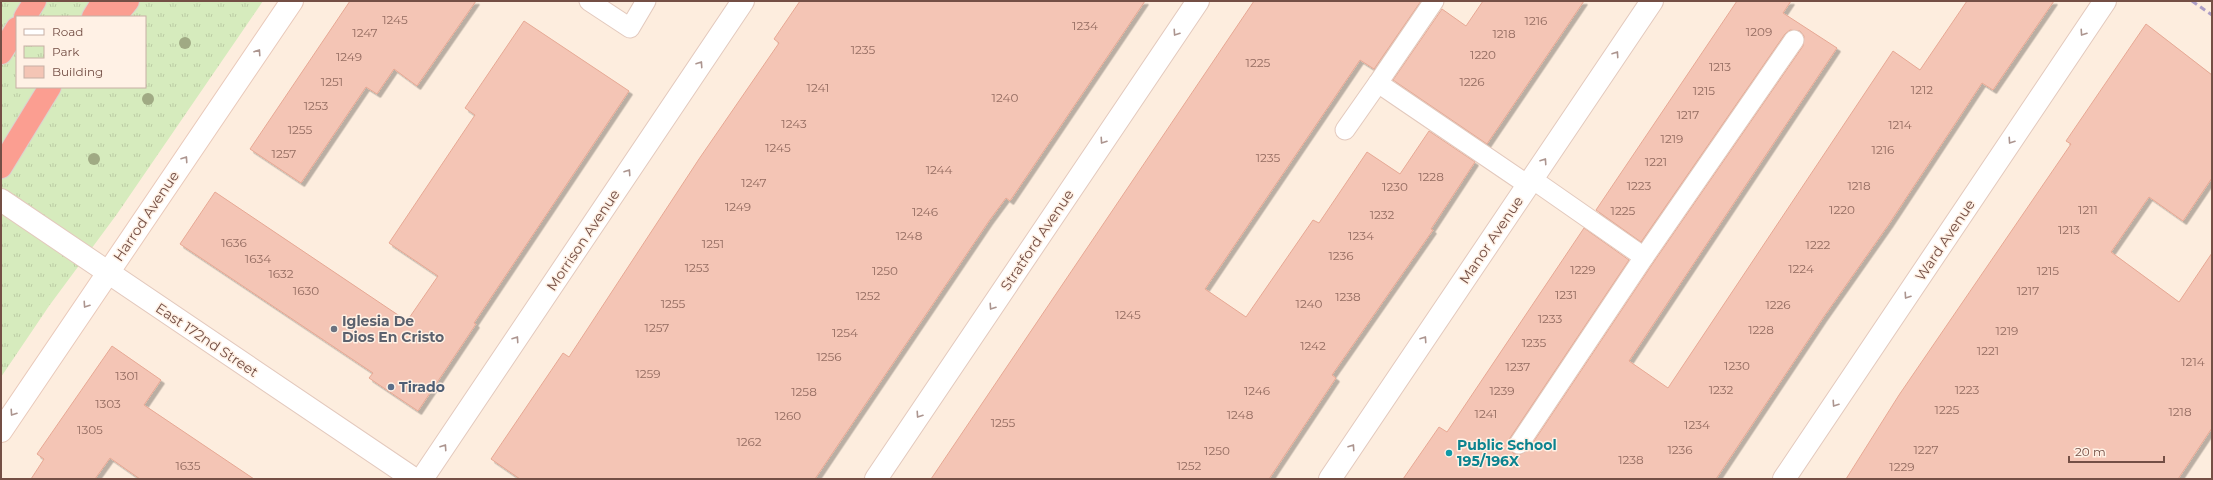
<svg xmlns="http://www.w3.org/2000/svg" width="2213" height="480" viewBox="0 0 2213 480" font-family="Montserrat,sans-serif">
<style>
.park{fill:url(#park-tufts);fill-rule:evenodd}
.building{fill:#f4c5b5;stroke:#e7a894;filter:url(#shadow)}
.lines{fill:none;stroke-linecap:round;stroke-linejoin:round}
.service-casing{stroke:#e3c9bd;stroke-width:21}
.minor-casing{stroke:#e3c9bd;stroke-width:24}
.tertiary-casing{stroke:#e3c9bd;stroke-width:24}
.secondary-casing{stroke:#e9c9ba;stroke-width:24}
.motorway-casing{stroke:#dbd1cf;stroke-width:24}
.service{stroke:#fff;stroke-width:19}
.minor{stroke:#fff;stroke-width:22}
.tertiary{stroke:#fff;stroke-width:22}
.secondary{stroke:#fff;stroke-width:22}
.motorway{stroke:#fb9e91;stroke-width:22}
.rail{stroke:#ad9ec6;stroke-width:3;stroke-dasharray:6 4;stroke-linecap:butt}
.tree{fill:#a0aa84}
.oneway{stroke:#ac958f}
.worship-dot{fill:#6b7280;stroke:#fff1e5;stroke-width:1.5}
.service-dot{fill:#5c6f8a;stroke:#fff1e5;stroke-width:1.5}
.culture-dot{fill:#0f9aa8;stroke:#fff1e5;stroke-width:1.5}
.labels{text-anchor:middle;stroke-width:3;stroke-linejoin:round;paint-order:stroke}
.number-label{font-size:12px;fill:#946c61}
.street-label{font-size:14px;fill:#744f45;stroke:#fff1e5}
.worship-label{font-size:14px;font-weight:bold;fill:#5b616d;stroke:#fff1e5;text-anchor:start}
.service-label{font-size:14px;font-weight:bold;fill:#4e5e75;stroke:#fff1e5;text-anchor:start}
.culture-label{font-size:14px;font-weight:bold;fill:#0d838f;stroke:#fff1e5;text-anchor:start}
</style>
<defs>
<pattern id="park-tufts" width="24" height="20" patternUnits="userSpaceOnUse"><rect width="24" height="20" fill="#d6ebbd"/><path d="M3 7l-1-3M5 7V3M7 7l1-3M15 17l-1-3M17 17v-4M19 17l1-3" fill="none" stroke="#bbcba4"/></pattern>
<filter id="shadow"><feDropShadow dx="3.5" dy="3.5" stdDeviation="0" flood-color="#0004"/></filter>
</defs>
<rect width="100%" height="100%" fill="#fdedde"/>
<path class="park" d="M1 1H263L117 214 49 306 1 377ZM17 17H145V87H17Z"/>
<g class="building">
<path d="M350 1H476L417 86 394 69 377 94 366 87 301 183 250 149Z"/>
<path d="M800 1H1145L1010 201 1006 198 989 221 815 479H520L491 459 563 353 569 357 699 159 779 43 774 39Z"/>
<path d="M1254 1H1421L1374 69 1360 60 1205 289 1246 317 1313 220 1319 223 1367 152 1400 174 1429 131 1475 162 1431 229 1433 230 1332 375 1336 378 1269 479H931Z"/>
<path d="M1483 1H1584L1487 144 1393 80 1442 9 1466 26Z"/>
<path d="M1737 1H1791L1783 13 1837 48 1629 361 1668 388 1893 51 1920 70 1967 1H2054L1993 90 1982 83 1889 224 1823 318 1716 479H1403L1439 427 1447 432 1584 228 1629 260 1510 438 1508 444 1513 453 1519 455 1528 450 1653 263 1803 46 1804 36 1800 31 1790 30 1785 34 1641 242 1596 210Z"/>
<path d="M524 21 629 91 474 323 476 324 418 411 369 378 373 373 180 244 215 192 407 321 438 276 389 243 475 115 465 108Z"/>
<path d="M2146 24 2212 75V178L2183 221 2149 197 2111 252 2179 302 2212 253V428L2178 479H1846L1899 395 2071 144 2066 141Z"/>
<path d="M112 346 161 380 144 405 254 479H140L110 458 95 479H31L44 459 37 454Z"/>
</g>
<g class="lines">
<g class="service-casing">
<g id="service">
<path d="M589 1 630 28 646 1"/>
<path d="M1434 1 1378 83 1528 185"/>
<path d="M1345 130 1378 83"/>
<path d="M1532 179 1644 257"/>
<path d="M1519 444 1644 257 1794 40"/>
</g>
</g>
<g class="minor-casing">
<g id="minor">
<path d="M422 479 743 1"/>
<path d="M876 479 1198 1"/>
<path d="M1330 479 1652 1"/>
<path d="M1784 479 2105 1"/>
</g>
</g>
<g class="tertiary-casing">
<path id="tertiary" d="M1 200 414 479"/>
</g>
<g class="secondary-casing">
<path id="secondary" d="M1 431 292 1"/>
</g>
<g class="motorway-casing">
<g id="motorway">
<path d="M25 17 35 1"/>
<path d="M93 17 103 1"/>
<path d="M115 17 128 1"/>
<path d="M1 53 17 28"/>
<path d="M1 167 50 87"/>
</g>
</g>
<use href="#service" class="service"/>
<use href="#minor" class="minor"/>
<use href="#tertiary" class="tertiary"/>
<use href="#secondary" class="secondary"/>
<use href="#motorway" class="motorway"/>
<path class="rail" d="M2192 1 2212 15"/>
</g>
<g class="tree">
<circle cx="185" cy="43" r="6"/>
<circle cx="148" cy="99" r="6"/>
<circle cx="94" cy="159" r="6"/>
</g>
<defs><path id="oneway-chevron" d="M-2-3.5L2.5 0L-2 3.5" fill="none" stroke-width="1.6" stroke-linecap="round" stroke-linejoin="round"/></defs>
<g class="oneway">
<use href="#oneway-chevron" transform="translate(1176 33) rotate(124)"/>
<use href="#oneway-chevron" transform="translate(2083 33) rotate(124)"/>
<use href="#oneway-chevron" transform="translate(258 52) rotate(-56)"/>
<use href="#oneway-chevron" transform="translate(1616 54) rotate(-56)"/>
<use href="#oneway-chevron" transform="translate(700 64) rotate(-56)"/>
<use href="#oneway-chevron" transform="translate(1103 141) rotate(124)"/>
<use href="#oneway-chevron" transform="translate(2011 141) rotate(124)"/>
<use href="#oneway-chevron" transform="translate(185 159) rotate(-56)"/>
<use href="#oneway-chevron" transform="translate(1544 161) rotate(-56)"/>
<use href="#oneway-chevron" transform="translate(628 172) rotate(-56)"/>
<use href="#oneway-chevron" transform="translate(1907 296) rotate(124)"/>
<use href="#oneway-chevron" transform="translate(86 305) rotate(124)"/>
<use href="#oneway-chevron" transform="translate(992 307) rotate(124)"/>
<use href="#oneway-chevron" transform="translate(516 339) rotate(-56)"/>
<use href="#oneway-chevron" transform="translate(1424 339) rotate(-56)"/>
<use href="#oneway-chevron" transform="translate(1835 404) rotate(124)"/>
<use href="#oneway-chevron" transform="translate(13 413) rotate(124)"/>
<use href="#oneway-chevron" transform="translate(919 415) rotate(124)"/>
<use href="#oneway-chevron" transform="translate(444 447) rotate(-56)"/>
<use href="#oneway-chevron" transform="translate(1352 447) rotate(-56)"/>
</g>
<circle class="worship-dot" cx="334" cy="329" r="4"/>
<circle class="service-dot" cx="391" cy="387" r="4"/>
<circle class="culture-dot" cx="1449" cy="453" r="4"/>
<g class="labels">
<g class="number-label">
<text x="395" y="24">1245</text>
<text x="1536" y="25">1216</text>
<text x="1085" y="30">1234</text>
<text x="1759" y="36">1209</text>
<text x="365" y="37">1247</text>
<text x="1504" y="38">1218</text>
<text x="863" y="54">1235</text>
<text x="1483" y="59">1220</text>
<text x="349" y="61">1249</text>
<text x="1258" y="67">1225</text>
<text x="1720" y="71">1213</text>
<text x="332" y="86">1251</text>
<text x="1472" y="86">1226</text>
<text x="818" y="92">1241</text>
<text x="1922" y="94">1212</text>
<text x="1704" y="95">1215</text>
<text x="1005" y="102">1240</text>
<text x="316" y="110">1253</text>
<text x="1688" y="119">1217</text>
<text x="794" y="128">1243</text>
<text x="1900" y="129">1214</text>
<text x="300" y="134">1255</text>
<text x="1672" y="143">1219</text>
<text x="778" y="152">1245</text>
<text x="1883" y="154">1216</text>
<text x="284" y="158">1257</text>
<text x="1268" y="162">1235</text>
<text x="1656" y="166">1221</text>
<text x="939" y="174">1244</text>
<text x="1431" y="181">1228</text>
<text x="754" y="187">1247</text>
<text x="1639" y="190">1223</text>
<text x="1859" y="190">1218</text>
<text x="1395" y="191">1230</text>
<text x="738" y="211">1249</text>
<text x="1842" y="214">1220</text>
<text x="2088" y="214">1211</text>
<text x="1623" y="215">1225</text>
<text x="925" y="216">1246</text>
<text x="1382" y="219">1232</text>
<text x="2069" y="234">1213</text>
<text x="909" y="240">1248</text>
<text x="1361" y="240">1234</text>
<text x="234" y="247">1636</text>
<text x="713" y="248">1251</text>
<text x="1818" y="249">1222</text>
<text x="1341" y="260">1236</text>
<text x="258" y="263">1634</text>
<text x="697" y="272">1253</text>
<text x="1801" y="273">1224</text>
<text x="1583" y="274">1229</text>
<text x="885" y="275">1250</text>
<text x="2048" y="275">1215</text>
<text x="281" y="278">1632</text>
<text x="306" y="295">1630</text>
<text x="2028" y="295">1217</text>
<text x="1566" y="299">1231</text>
<text x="868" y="300">1252</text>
<text x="1348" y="301">1238</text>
<text x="673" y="308">1255</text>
<text x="1309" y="308">1240</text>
<text x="1778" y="309">1226</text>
<text x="1128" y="319">1245</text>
<text x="1550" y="323">1233</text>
<text x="657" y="332">1257</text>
<text x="1761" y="334">1228</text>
<text x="2007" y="335">1219</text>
<text x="845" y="337">1254</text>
<text x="1534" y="347">1235</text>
<text x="1313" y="350">1242</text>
<text x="1988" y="355">1221</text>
<text x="829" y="361">1256</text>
<text x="2193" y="366">1214</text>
<text x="1737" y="370">1230</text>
<text x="1518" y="371">1237</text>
<text x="648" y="378">1259</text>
<text x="127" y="380">1301</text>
<text x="1721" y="394">1232</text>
<text x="1967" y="394">1223</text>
<text x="1257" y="395">1246</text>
<text x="1502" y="395">1239</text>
<text x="804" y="396">1258</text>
<text x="108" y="408">1303</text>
<text x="1947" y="414">1225</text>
<text x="2180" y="416">1218</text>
<text x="1486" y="418">1241</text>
<text x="1240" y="419">1248</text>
<text x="788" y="420">1260</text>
<text x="1003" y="427">1255</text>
<text x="1697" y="429">1234</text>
<text x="90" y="434">1305</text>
<text x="749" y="446">1262</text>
<text x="1680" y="454">1236</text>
<text x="1926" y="454">1227</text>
<text x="1217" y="455">1250</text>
<text x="1631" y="464">1238</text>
<text x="188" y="470">1635</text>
<text x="1189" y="470">1252</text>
<text x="1902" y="471">1229</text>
</g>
<g class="street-label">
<text transform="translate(146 216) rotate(-56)" y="5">Harrod Avenue</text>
<text transform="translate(583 240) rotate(-56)" y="5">Morrison Avenue</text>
<text transform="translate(1037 240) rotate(-56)" y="5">Stratford Avenue</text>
<text transform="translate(1491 240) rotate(-56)" y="5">Manor Avenue</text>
<text transform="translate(1945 240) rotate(-56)" y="5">Ward Avenue</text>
<text transform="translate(207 340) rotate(34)" y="5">East 172nd Street</text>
</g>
<g class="worship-label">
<text x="342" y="326">Iglesia De<tspan x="342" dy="16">Dios En Cristo</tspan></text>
</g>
<g class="service-label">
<text x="399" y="392">Tirado</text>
</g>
<g class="culture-label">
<text x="1457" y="450">Public School<tspan x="1457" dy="16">195/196X</tspan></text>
</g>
</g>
<rect width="2213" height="480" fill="none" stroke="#744f45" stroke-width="4"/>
<rect x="16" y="16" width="130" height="72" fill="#fff1e5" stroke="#c7b0a5"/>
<rect x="24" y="29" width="20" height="6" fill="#ffffff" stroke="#c7b0a5"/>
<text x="52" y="36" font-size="12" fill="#744f45">Road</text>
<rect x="24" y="46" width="20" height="12" fill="url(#park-tufts)" stroke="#c7b0a5"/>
<text x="52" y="56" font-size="12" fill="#744f45">Park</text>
<rect x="24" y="66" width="20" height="12" fill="#f4c5b5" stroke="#c7b0a5"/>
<text x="52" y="76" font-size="12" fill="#744f45">Building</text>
<path d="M2069 456v6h95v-6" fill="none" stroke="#744f45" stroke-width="2"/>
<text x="2075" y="456" font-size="12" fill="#744f45" stroke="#fff1e5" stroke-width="3" paint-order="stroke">20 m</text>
</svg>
